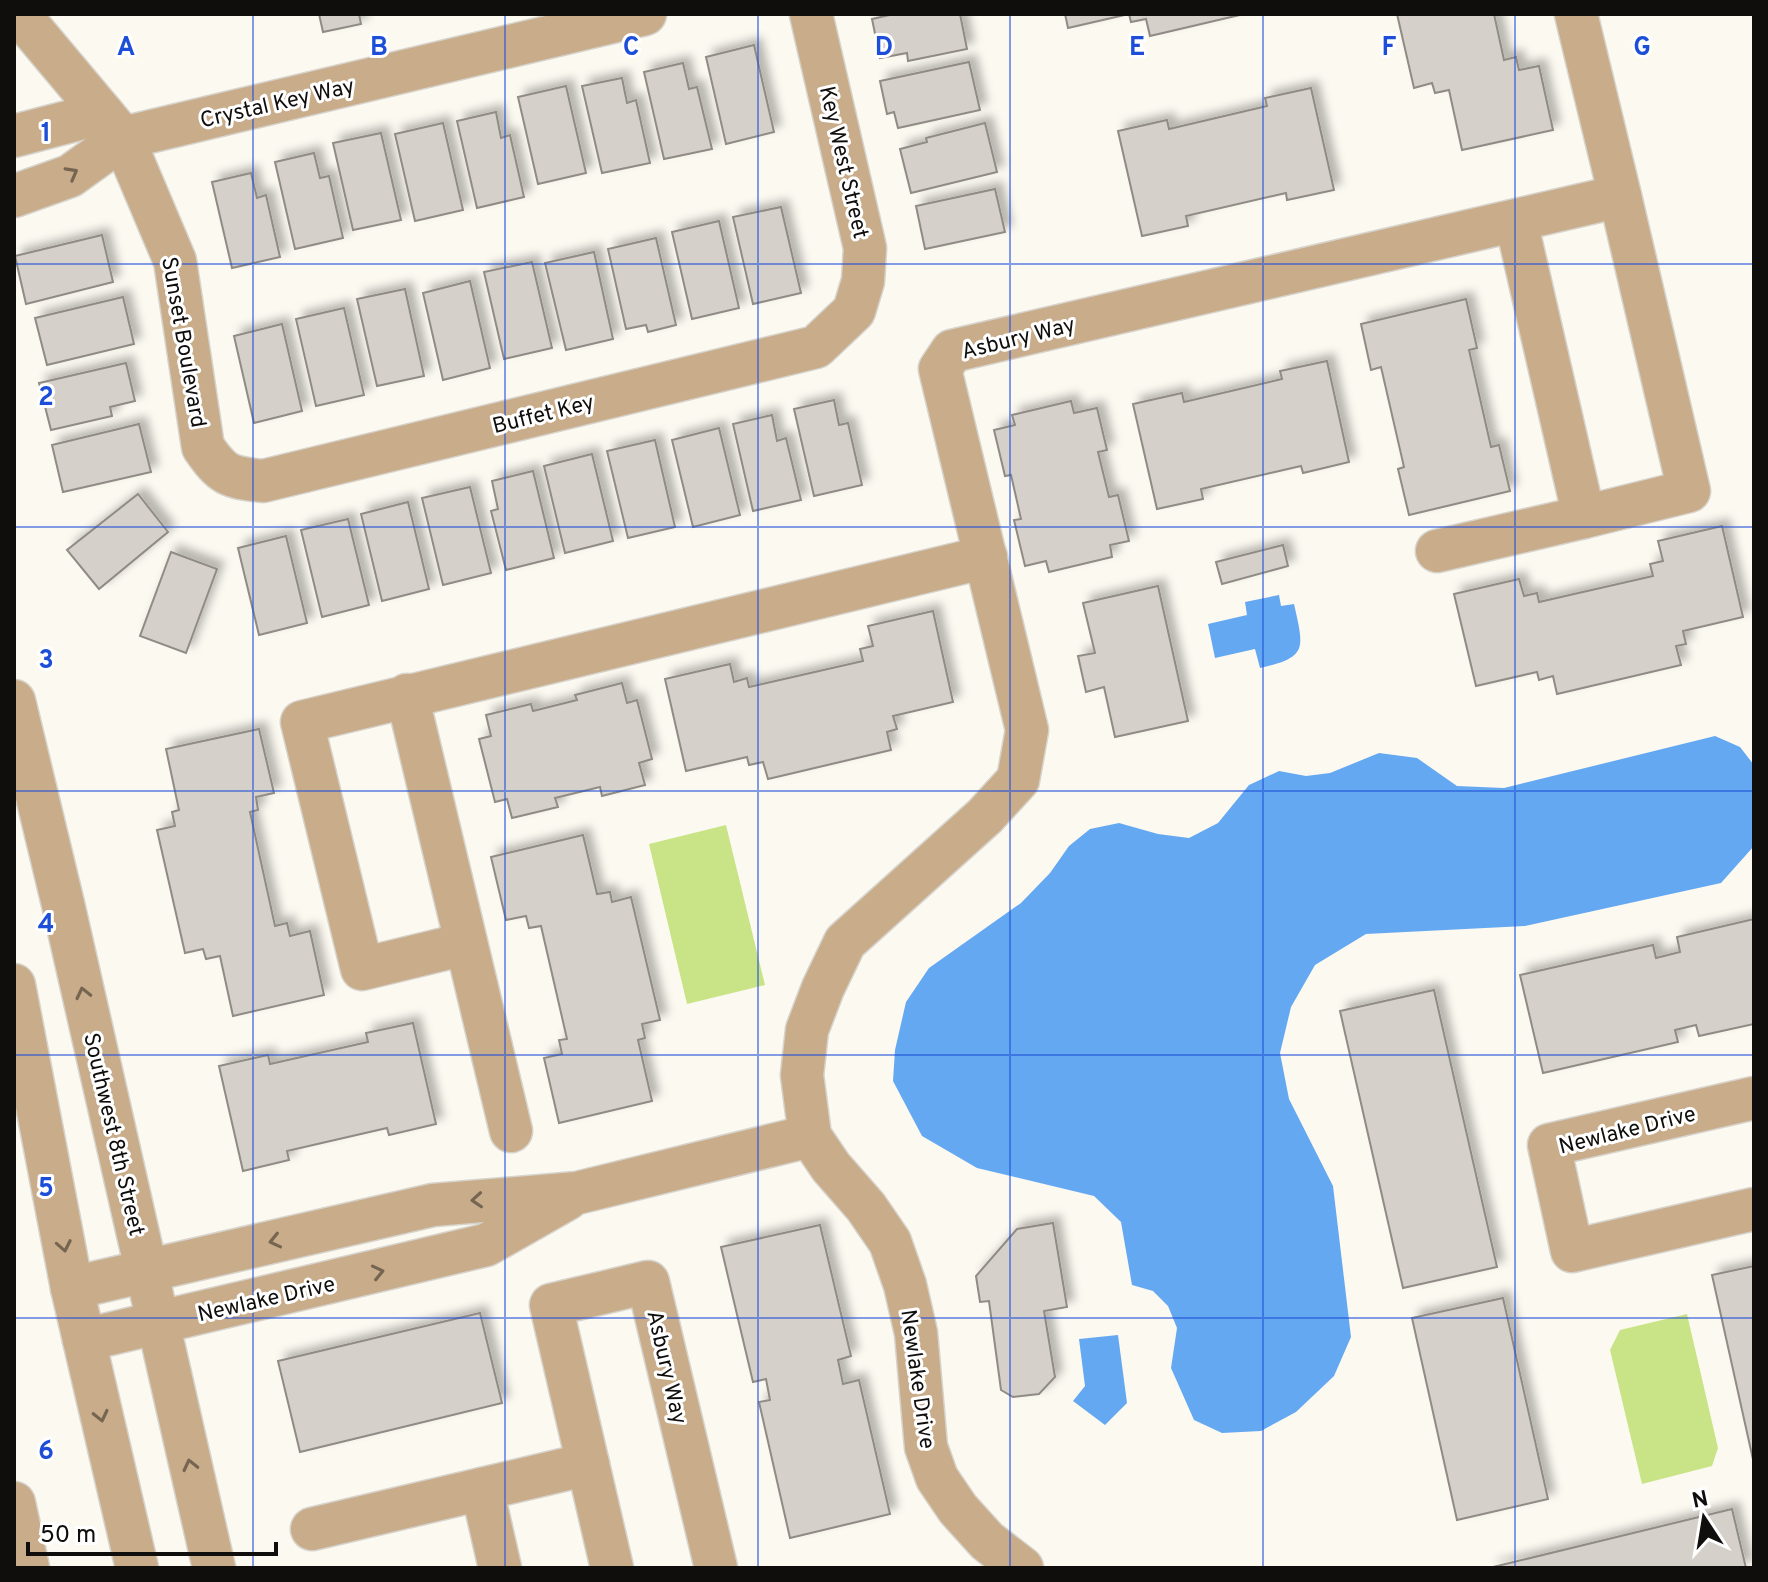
<svg xmlns="http://www.w3.org/2000/svg" width="1768" height="1582" viewBox="0 0 1768 1582" font-family="Overpass,sans-serif">
<style>
.pitch{fill:#c9e487}
.water{fill:#65a8f2}
.building{fill:#d6d0ca;stroke:#908b85;stroke-width:2;filter:url(#shadow)}
.lines{fill:none;stroke-linecap:round;stroke-linejoin:round}
.minor-casing{stroke:#d6d3cc;stroke-width:45}
.minor{stroke:#c9ac89;stroke-width:42}
.oneway{stroke:#756551}
.grid{fill:none;stroke:#1d4ed8;stroke-width:2;stroke-opacity:0.55}
.labels{text-anchor:middle;stroke-width:6;stroke-linejoin:round;paint-order:stroke}
.street-label{font-size:22px;fill:#0f0e0c;stroke:#fff}
.grid-label{font-size:26px;text-anchor:middle;font-weight:bold;fill:#1d4ed8;stroke:#fff;stroke-width:6;stroke-linejoin:round;paint-order:stroke}
</style>
<defs>
<filter id="shadow"><feDropShadow dx="7" dy="-7" stdDeviation="4" flood-color="#0004"/></filter>
</defs>
<rect width="100%" height="100%" fill="#fcf9f1"/>
<g class="pitch">
<path d="M726 825 765 985 687 1004 649 844Z"/>
<path d="M1687 1314 1718 1448 1712 1466 1642 1484 1610 1350 1620 1330Z"/>
</g>
<g class="water">
<path d="M1279 595 1281 606 1294 604C1304 649 1308 657 1260 668L1255 649 1215 658 1208 624 1247 615 1245 602Z"/>
<path d="M1715 736 1740 747 1754 765V846L1721 883 1525 926 1366 934 1315 965 1291 1007 1280 1053 1289 1099 1333 1186 1351 1337 1334 1376 1296 1412 1261 1431 1222 1433 1194 1420 1171 1368 1177 1328 1168 1306 1153 1291 1132 1285 1121 1222 1094 1196 977 1168 922 1136 893 1081 895 1050 906 1002 929 968 1021 903 1050 873 1069 846 1090 829 1119 823 1158 834 1189 838 1218 823 1249 785 1279 771 1306 776 1330 773 1379 753 1417 758 1457 786 1504 788Z"/>
<path d="M1118 1335 1127 1403 1105 1425 1073 1401 1085 1386 1079 1339Z"/>
</g>
<g class="building">
<path d="M319 14H359L361 24 323 32Z"/>
<path d="M894 14H960L967 49 908 61 907 53 880 58 872 19Z"/>
<path d="M1065 14H1244L1150 36 1146 19 1131 22 1129 14 1068 28Z"/>
<path d="M1397 14H1494L1504 60 1516 57 1519 70 1539 66 1553 130 1462 150 1449 90 1435 93 1432 83 1414 88Z"/>
<path d="M754 45 774 132 726 144 706 57Z"/>
<path d="M969 62 980 110 898 128 894 112 887 114 880 81Z"/>
<path d="M683 63 689 89 697 87 712 149 664 159 644 72Z"/>
<path d="M622 78 627 103 636 100 650 163 602 173 582 86Z"/>
<path d="M566 86 586 173 538 184 518 97Z"/>
<path d="M1311 88 1334 190 1287 200 1286 193 1186 216 1188 226 1142 236 1118 131 1167 120 1169 129 1267 106 1265 98Z"/>
<path d="M496 112 501 138 510 135 524 197 477 208 457 121Z"/>
<path d="M443 123 463 210 415 221 395 134Z"/>
<path d="M985 123 997 172 911 193 900 149 927 142 926 138Z"/>
<path d="M381 133 401 220 353 230 333 143Z"/>
<path d="M314 153 320 178 329 176 343 238 295 249 275 162Z"/>
<path d="M251 173 257 198 266 195 280 257 232 268 212 182Z"/>
<path d="M995 189 1005 232 925 249 916 206Z"/>
<path d="M781 207 801 293 753 304 733 217Z"/>
<path d="M719 221 739 308 692 319 672 232Z"/>
<path d="M102 235 113 282 26 304 15 256Z"/>
<path d="M656 238 676 325 648 332 646 325 626 329 608 249Z"/>
<path d="M594 252 613 339 566 350 545 263Z"/>
<path d="M532 262 552 348 504 359 484 272Z"/>
<path d="M470 281 490 368 443 380 423 293Z"/>
<path d="M405 289 424 376 377 386 357 299Z"/>
<path d="M123 297 134 344 47 365 35 318Z"/>
<path d="M1466 299 1477 348 1469 350 1491 447 1499 445 1510 491 1409 515 1398 469 1404 467 1381 367 1371 370 1361 324Z"/>
<path d="M344 308 364 395 316 406 296 319Z"/>
<path d="M282 324 302 411 254 423 234 336Z"/>
<path d="M1327 361 1349 462 1303 473 1301 466 1201 489 1203 499 1157 509 1133 404 1182 393 1184 402 1282 379 1280 371Z"/>
<path d="M126 363 135 401 110 407 112 416 51 430 39 383Z"/>
<path d="M834 400 839 425 848 423 862 485 814 496 794 409Z"/>
<path d="M1071 401 1074 413 1097 408 1107 450 1098 452 1109 497 1118 495 1129 541 1110 545 1112 557 1049 572 1046 561 1025 566 1014 520 1021 519 1011 475 1005 476 994 430 1015 425 1012 415Z"/>
<path d="M772 415 777 441 786 438 801 500 753 511 733 424Z"/>
<path d="M139 424 151 472 63 492 52 445Z"/>
<path d="M719 428 740 515 693 527 672 440Z"/>
<path d="M655 440 675 527 628 538 607 451Z"/>
<path d="M592 454 613 541 565 553 544 466Z"/>
<path d="M533 471 554 558 506 570 491 511 498 509 492 481Z"/>
<path d="M470 487 491 573 443 585 422 498Z"/>
<path d="M138 494 168 532 99 589 67 550Z"/>
<path d="M408 502 429 589 382 601 361 514Z"/>
<path d="M348 519 369 605 322 617 301 530Z"/>
<path d="M1722 526 1743 617 1683 631 1686 644 1676 646 1681 665 1557 694 1553 676 1539 680 1537 672 1476 686 1454 594 1519 579 1524 596 1537 593 1539 602 1653 576 1650 564 1663 561 1658 541Z"/>
<path d="M286 536 307 623 259 635 238 548Z"/>
<path d="M1283 545 1288 566 1222 584 1216 562Z"/>
<path d="M171 552 217 569 186 653 140 636Z"/>
<path d="M1158 586 1188 721 1115 737 1104 687 1086 692 1078 656 1095 653 1083 603Z"/>
<path d="M933 611 953 702 893 716 897 729 887 732 891 750 768 779 763 762 749 765 747 757 686 771 665 679 730 664 734 682 747 678 749 687 863 661 860 649 873 646 868 626Z"/>
<path d="M622 683 627 703 637 700 652 759 639 763 645 785 602 796 600 787 555 798 558 807 512 818 507 799 495 802 479 739 491 736 486 715 531 704 533 711 577 700 575 695Z"/>
<path d="M259 729 274 793 256 797 258 810 250 812 275 926 287 923 290 936 310 931 324 995 233 1016 220 956 206 959 203 949 185 953 157 830 175 826 172 812 179 810 166 749Z"/>
<path d="M583 835 597 894 610 892 612 902 631 897 660 1020 642 1024 645 1038 638 1040 652 1101 559 1123 544 1058 562 1054 559 1040 567 1039 541 926 529 928 526 916 506 920 491 857Z"/>
<path d="M1754 919V1024L1699 1036 1696 1025 1675 1030 1678 1042 1543 1073 1520 975 1653 945 1656 958 1680 952 1677 937Z"/>
<path d="M1434 990 1497 1267 1403 1288 1340 1011Z"/>
<path d="M413 1023 436 1124 389 1135 387 1128 287 1151 289 1160 243 1171 219 1066 268 1055 270 1064 368 1042 366 1033Z"/>
<path d="M1053 1223 1067 1307 1044 1311 1055 1377 1039 1394 1013 1397 1001 1390 989 1301 980 1302 976 1276 1017 1229Z"/>
<path d="M820 1225 851 1356 838 1360 843 1384 859 1380 890 1514 790 1538 759 1402 770 1400 766 1379 753 1382 721 1247Z"/>
<path d="M1754 1266V1464L1712 1275Z"/>
<path d="M1503 1298 1548 1499 1457 1520 1412 1318Z"/>
<path d="M480 1313 502 1403 300 1452 278 1361Z"/>
<path d="M1732 1509 1746 1568H1489Z"/>
</g>
<g class="lines">
<g class="minor-casing">
<g id="minor">
<path d="M19 14 123 138 175 261 203 447C223 476 228 477 263 481L816 347 854 311 863 281 865 248 811 14"/>
<path d="M14 136 102 113"/>
<path d="M14 196 70 176 123 138 645 14"/>
<path d="M1516 221 1584 517 1689 491 1620 196"/>
<path d="M1437 551 1584 517"/>
<path d="M407 695 511 1131"/>
<path d="M14 701 63 904 214 1568"/>
<path d="M465 944 362 969 302 722 986 557"/>
<path d="M14 985 72 1288 137 1568"/>
<path d="M1754 1098 1549 1145 1572 1251 1754 1209"/>
<path d="M72 1288 433 1205 577 1193 810 1136"/>
<path d="M84 1340 486 1245 567 1199"/>
<path d="M482 1489 500 1568"/>
<path d="M14 1503 28 1568"/>
<path d="M312 1529 588 1464"/>
<path d="M612 1568 551 1305 648 1282 716 1568"/>
<path d="M1022 1568 987 1541 958 1509 937 1478 926 1447 916 1333 905 1285 890 1242 866 1207 831 1167 810 1136 802 1075 807 1030 823 988 845 942 985 816 1018 780 1027 730 940 369 952 351 1620 196 1576 14"/>
</g>
</g>
<use href="#minor" class="minor"/>
</g>
<defs><path id="oneway-chevron" d="M-2-3.5L2.5 0L-2 3.5" fill="none" stroke-width="1.6" stroke-linecap="round" stroke-linejoin="round" transform="scale(2)"/></defs>
<g class="oneway">
<use href="#oneway-chevron" transform="translate(72 173) rotate(-29)"/>
<use href="#oneway-chevron" transform="translate(83 993) rotate(-103)"/>
<use href="#oneway-chevron" transform="translate(477 1200) rotate(176)"/>
<use href="#oneway-chevron" transform="translate(275 1241) rotate(167)"/>
<use href="#oneway-chevron" transform="translate(64 1246) rotate(79)"/>
<use href="#oneway-chevron" transform="translate(378 1272) rotate(-13)"/>
<use href="#oneway-chevron" transform="translate(101 1416) rotate(77)"/>
<use href="#oneway-chevron" transform="translate(190 1465) rotate(-103)"/>
</g>
<path class="grid" d="M253 14V1568M505 14V1568M758 14V1568M1010 14V1568M1263 14V1568M1515 14V1568M14 264H1754M14 527H1754M14 791H1754M14 1055H1754M14 1318H1754"/>
<g class="labels">
<g class="street-label">
<text transform="translate(277 102) rotate(-13)" y="8">Crystal Key Way</text>
<text transform="translate(845 162) rotate(77)" y="8">Key West Street</text>
<text transform="translate(1018 337) rotate(-14)" y="8">Asbury Way</text>
<text transform="translate(185 342) rotate(80)" y="8">Sunset Boulevard</text>
<text transform="translate(543 413) rotate(-14)" y="8">Buffet Key</text>
<text transform="translate(1627 1129) rotate(-14)" y="8">Newlake Drive</text>
<text transform="translate(115 1134) rotate(77)" y="8">Southwest 8th Street</text>
<text transform="translate(266 1298) rotate(-13)" y="8">Newlake Drive</text>
<text transform="translate(668 1367) rotate(77)" y="8">Asbury Way</text>
<text transform="translate(919 1379) rotate(82)" y="8">Newlake Drive</text>
</g>
</g>
<g class="grid-label">
<text x="126" y="55">A</text>
<text x="379" y="55">B</text>
<text x="631" y="55">C</text>
<text x="884" y="55">D</text>
<text x="1137" y="55">E</text>
<text x="1389" y="55">F</text>
<text x="1642" y="55">G</text>
<text x="46" y="141">1</text>
<text x="46" y="405">2</text>
<text x="46" y="668">3</text>
<text x="46" y="932">4</text>
<text x="46" y="1196">5</text>
<text x="46" y="1459">6</text>
</g>
<rect width="1768" height="1582" fill="none" stroke="#0f0e0c" stroke-width="32"/>
<g transform="translate(1704 1518) rotate(348)" stroke="#ffffff" stroke-width="6" paint-order="stroke">
<path d="M0-6L14 30L0 20L-14 30Z" fill="#0f0e0c"/>
<text y="-12" font-size="22" font-weight="bold" text-anchor="middle" fill="#0f0e0c">N</text>
</g>
<path d="M28 1542v12h248v-12" fill="none" stroke="#0f0e0c" stroke-width="4"/>
<text x="40" y="1542" font-size="24" fill="#0f0e0c" stroke="#ffffff" stroke-width="6" paint-order="stroke">50 m</text>
</svg>
